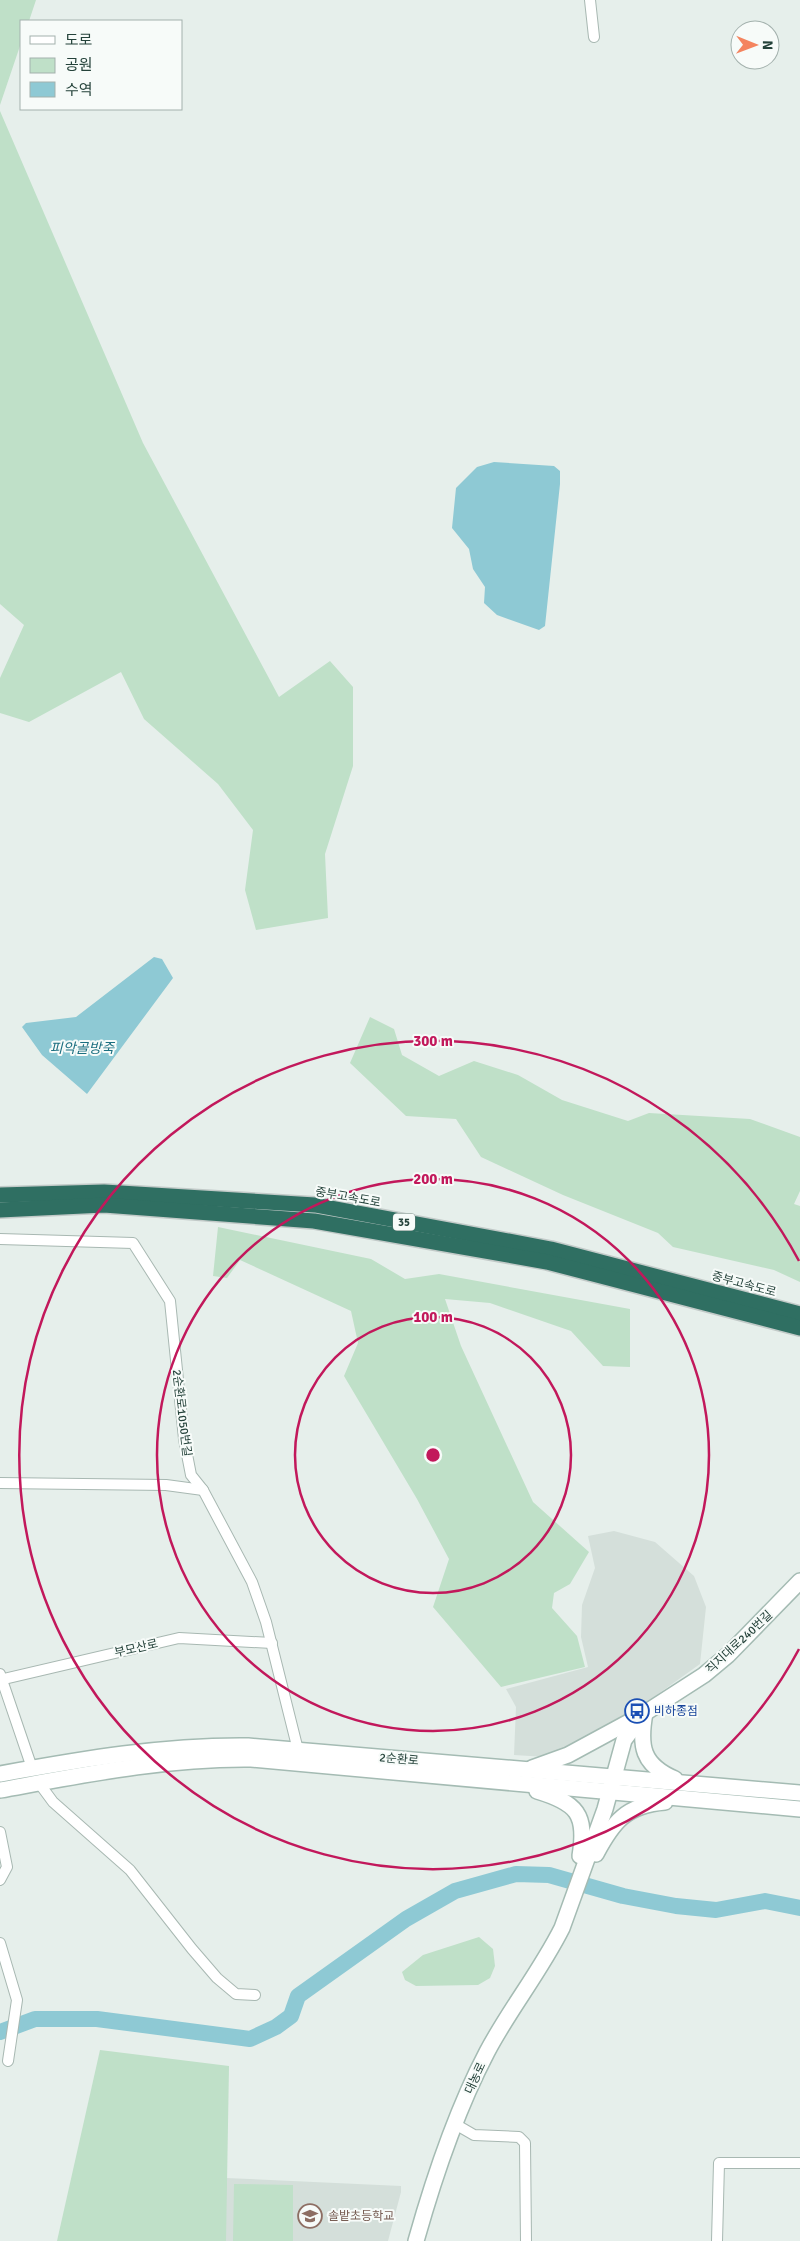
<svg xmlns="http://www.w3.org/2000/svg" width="800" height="2241" viewBox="0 0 800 2241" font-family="Signika,'Noto Sans KR',sans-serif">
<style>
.built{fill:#d4dfda}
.green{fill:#bfe0c8}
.water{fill:#8ec9d4}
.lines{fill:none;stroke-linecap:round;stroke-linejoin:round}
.river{stroke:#8ec9d4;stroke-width:16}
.street-casing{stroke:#a8b8b2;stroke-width:12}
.secondary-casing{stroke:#a4bbb3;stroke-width:18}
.highway-casing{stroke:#c2cac8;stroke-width:18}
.street{stroke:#fff;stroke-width:10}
.secondary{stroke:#fff;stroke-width:15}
.highway{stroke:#2f6f62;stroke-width:15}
.ring{fill:none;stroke:#c2185b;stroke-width:2.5}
.labels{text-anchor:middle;stroke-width:4;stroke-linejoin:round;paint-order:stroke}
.shield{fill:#f7fbf9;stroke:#637a73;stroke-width:1}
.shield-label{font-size:11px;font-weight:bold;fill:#24423a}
.street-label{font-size:12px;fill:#24423a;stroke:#f7fbf9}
.transit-label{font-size:12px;fill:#164399;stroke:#f7fbf9;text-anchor:start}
.education-label{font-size:12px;fill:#785e54;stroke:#f7fbf9;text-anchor:start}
.water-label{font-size:14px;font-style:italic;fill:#1c6f80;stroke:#f7fbf9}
.centre{fill:#c2185b;stroke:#f7fbf9;stroke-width:2.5}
.ring-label{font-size:15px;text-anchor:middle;font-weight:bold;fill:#c2185b;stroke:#f7fbf9;stroke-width:4;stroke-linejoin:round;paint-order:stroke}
</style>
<rect width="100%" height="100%" fill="#e6efeb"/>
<g class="built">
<path d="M614 1531 655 1542 694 1576 706 1607 700 1664 626 1717 547 1757 514 1755 516 1707 506 1689 588 1667 581 1637 582 1605 595 1568 588 1536Z"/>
<path d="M226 2178 401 2186V2192L388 2241H226Z"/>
</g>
<g class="green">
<path d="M0 0H36L29 21H21V43L0 105Z"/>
<path d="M0 111 143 443 279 697 330 661 353 687V766L325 854 328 918 256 930 245 890 253 830 218 784 144 719 121 672 29 722 0 713V678L24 625 0 604Z"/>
<path d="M370 1017 394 1029 402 1055 439 1076 474 1061 518 1075 562 1100 628 1121 649 1113 750 1119 800 1137V1191L794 1204 800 1206V1282L774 1270 673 1247 658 1233 563 1195 481 1157 456 1119 406 1116 350 1063Z"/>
<path d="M218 1227 371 1259 405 1279 439 1274 630 1309V1367L603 1366 571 1331 490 1303 445 1299 461 1346 533 1502 589 1552 570 1584 554 1593 552 1608 577 1636 585 1667 501 1687 433 1607 449 1559 417 1499 344 1376 358 1343 351 1311 240 1260 227 1278 213 1276Z"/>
<path d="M479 1937 493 1949 495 1966 490 1978 478 1985 416 1986 405 1980 402 1972 423 1955Z"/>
<path d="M100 2050 229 2066 226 2241H57Z"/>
<path d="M234 2184 293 2185V2241H233Z"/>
</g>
<g class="water">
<path d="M494 462 554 466 560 471V484L545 626 539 630 497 615 484 603 485 587 473 569 469 549 452 528 456 488 477 467Z"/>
<path d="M154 957 162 959 173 978 87 1094 42 1055 22 1027 26 1023 76 1017Z"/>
</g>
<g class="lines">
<path class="river" d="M0 2032 35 2019H97L250 2039 276 2027 291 2016 298 1996 406 1919 455 1891 516 1874 549 1875 623 1896 676 1906 716 1910 765 1901 800 1908"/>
<g class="street-casing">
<g id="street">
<path d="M590 0 594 37"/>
<path d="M0 1239 133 1243 170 1301 184 1439 191 1475 203 1490 252 1582 266 1622 299 1754"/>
<path d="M0 1483 166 1485 203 1490"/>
<path d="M0 1674 32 1768"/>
<path d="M0 1680 179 1638 272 1643"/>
<path d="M39 1783 53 1802 130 1870 192 1949 217 1978 236 1994 255 1995"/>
<path d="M0 1832 7 1867 0 1880"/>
<path d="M0 1943 17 2000 8 2061"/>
<path d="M455 2124 474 2135 519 2137 525 2143 526 2241"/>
<path d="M717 2241 719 2163H800"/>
</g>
</g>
<g class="secondary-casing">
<g id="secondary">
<path d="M645 1713C639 1746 642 1765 675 1779"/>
<path d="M532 1768 568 1755 640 1716"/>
<path d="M0 1774C83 1759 164 1745 248 1746L800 1793"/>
<path d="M0 1790C83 1775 166 1758 251 1759L800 1809"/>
<path d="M537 1791C577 1803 587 1814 580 1856"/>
<path d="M596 1854C613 1822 626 1805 665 1802"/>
<path d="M416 2241C434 2177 456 2111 487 2052 509 2010 540 1972 562 1928L605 1809 624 1740 633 1728 645 1713 704 1675 728 1655 800 1581"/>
</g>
</g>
<g class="highway-casing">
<g id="highway">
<path d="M0 1195 104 1192 315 1205 551 1249 800 1314"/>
<path d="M0 1210 104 1205 314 1221 547 1262 800 1328"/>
</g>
</g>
<use href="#street" class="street"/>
<use href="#secondary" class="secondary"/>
<use href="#highway" class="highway"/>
</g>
<g class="ring">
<circle cx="433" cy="1455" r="138"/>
<circle cx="433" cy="1455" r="276"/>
<path d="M799 1649A414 414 0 1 1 799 1261"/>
</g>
<defs>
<g id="bus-ring" transform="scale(1.25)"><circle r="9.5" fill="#f7fbf9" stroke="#1a4fb4" stroke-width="1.5"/><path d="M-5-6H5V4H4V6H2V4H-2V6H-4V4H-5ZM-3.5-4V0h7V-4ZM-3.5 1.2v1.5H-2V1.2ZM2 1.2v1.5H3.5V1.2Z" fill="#1a4fb4"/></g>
<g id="school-ring" transform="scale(1.25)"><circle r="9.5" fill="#f7fbf9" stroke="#8d6e63" stroke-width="1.5"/><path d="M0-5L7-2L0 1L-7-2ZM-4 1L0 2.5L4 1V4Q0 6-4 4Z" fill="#8d6e63"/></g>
</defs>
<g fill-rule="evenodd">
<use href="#bus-ring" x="637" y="1711"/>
<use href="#school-ring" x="310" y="2216"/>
</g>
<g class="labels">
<rect class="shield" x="393" y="1213.5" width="22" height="17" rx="4"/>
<g class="shield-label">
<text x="404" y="1226">35</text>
</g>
<g class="street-label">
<text transform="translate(348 1197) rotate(10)" y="4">중부고속도로</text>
<text transform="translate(744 1284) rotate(15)" y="4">중부고속도로</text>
<text transform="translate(182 1413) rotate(83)" y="4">2순환로1050번길</text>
<text transform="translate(739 1642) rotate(-43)" y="4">직지대로240번길</text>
<text transform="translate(136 1648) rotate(-13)" y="4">부모산로</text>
<text transform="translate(399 1759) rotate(5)" y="4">2순환로</text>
<text transform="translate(475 2078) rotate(-65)" y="4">대농로</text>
</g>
<g class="transit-label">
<text x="654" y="1715">비하종점</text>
</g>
<g class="education-label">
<text x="328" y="2220">솔밭초등학교</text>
</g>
<g class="water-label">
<text x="82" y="1053">피악골방죽</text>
</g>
</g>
<circle cx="433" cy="1455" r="8" class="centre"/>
<g class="ring-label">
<text x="433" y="1046">300 m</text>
<text x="433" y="1184">200 m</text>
<text x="433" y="1322">100 m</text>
</g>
<rect x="20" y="20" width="162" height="90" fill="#f7fbf9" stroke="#a3b1ad"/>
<rect x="30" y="36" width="25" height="8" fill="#ffffff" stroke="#a3b1ad"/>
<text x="65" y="45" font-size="15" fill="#24423a">도로</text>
<rect x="30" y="58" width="25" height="15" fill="#bfe0c8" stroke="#a3b1ad"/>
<text x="65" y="70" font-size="15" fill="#24423a">공원</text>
<rect x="30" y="82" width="25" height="15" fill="#8ec9d4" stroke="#a3b1ad"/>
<text x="65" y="95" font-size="15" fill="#24423a">수역</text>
<g transform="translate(755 45) rotate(91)"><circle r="24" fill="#f7fbf9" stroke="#a3b1ad"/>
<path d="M0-4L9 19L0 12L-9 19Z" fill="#f4845f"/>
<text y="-8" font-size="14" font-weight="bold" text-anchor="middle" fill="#24423a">N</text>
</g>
</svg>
